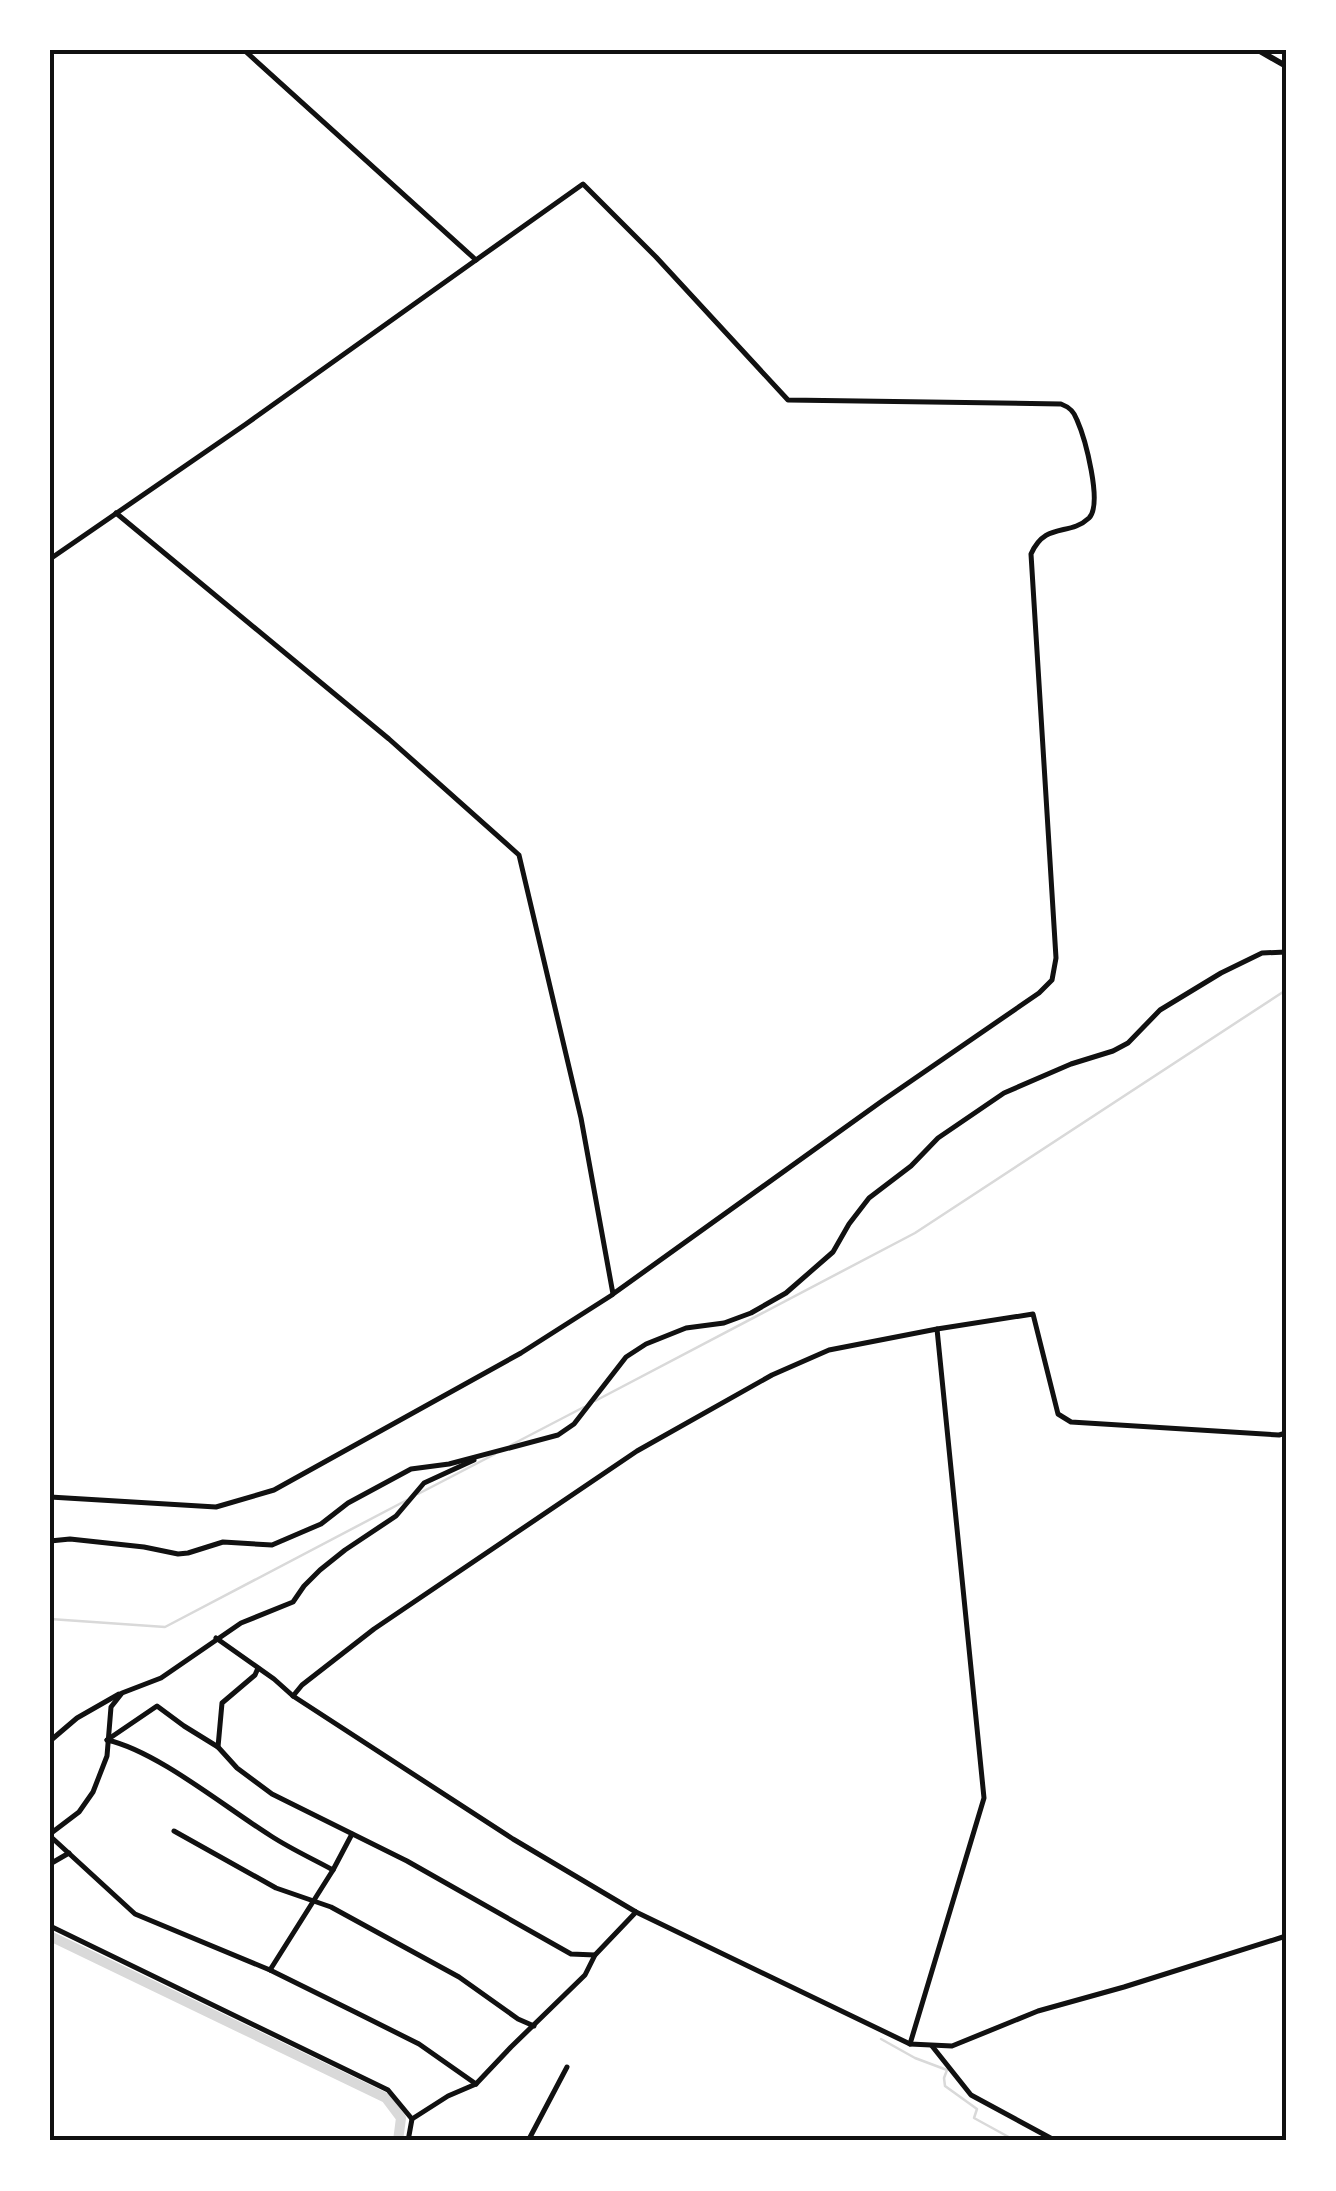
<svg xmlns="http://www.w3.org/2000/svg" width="1336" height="2191" viewBox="0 0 1336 2191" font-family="Manrope,sans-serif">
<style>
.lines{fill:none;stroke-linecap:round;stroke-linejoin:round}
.stream{stroke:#d9d9d9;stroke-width:2.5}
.canal{stroke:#d9d9d9;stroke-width:10}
.minor{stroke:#111;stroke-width:5}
.tertiary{stroke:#111;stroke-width:6}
.neatline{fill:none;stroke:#111;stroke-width:4}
</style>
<rect width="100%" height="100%" fill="#fff"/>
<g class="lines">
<g class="stream">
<path d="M595 1401 915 1233 1286 990"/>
<path d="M511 1445 584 1407"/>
<path d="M418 1494 495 1454"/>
<path d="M50 1619 165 1627 407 1500"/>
<path d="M881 2039 915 2058 947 2070 944 2078 945 2086 977 2109 974 2118 1016 2141"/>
</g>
<path class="canal" d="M50 1936 386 2098 401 2118 398 2141"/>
<g class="minor">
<path d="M116 513 389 739 519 855 581 1118 613 1294 882 1101 1039 993 1052 980 1056 958 1031 554C1046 521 1069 537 1089 518 1103 504 1085 438 1077 420 1074 411 1069 407 1061 404L788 400 656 257 583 184 476 260 244 50"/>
<path d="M50 559 246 424 476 260"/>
<path d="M50 1497 216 1507 274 1490 521 1353 612 1295"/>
<path d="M50 1541 70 1539 144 1547 178 1554 188 1553 223 1542 272 1545 321 1524 348 1503 411 1469 449 1464 558 1435 574 1424 626 1357 646 1344 686 1328 724 1323 751 1313 786 1293 833 1252 849 1224 869 1198 911 1166 938 1138 1004 1093 1071 1064 1113 1051 1128 1043 1160 1010 1221 973 1262 953 1286 952"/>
<path d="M216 1638 274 1679 293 1696 513 1839 636 1912 910 2044 952 2046 1038 2011 1124 1987 1286 1936"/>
<path d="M293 1696 302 1685 374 1629 637 1451 772 1375 829 1350 937 1329 1033 1314 1058 1414 1071 1422 1279 1435 1286 1433"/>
<path d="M107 1740 157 1706 184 1726 218 1747 237 1768 272 1794 407 1861 571 1954 595 1955"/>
<path d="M107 1740C157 1751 226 1808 271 1836 291 1849 313 1859 333 1870"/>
<path d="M50 1741 77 1718 119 1694"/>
<path d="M218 1747 222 1703 255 1675 258 1668"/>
<path d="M174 1831 276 1888 331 1907 459 1977 518 2019 534 2026"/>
<path d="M50 1834 79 1812 93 1792 107 1756 111 1707 122 1693 161 1678 241 1623 293 1602 304 1586 320 1570 345 1550 396 1516 424 1483 474 1460"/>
<path d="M50 1836 135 1914 270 1970 357 2013 419 2044 476 2084"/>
<path d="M50 1864 69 1853"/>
<path d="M50 1926 388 2090 412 2119"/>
<path d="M270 1970 333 1870 352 1834"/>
<path d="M910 2044 984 1798 937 1329"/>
<path d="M932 2046 971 2095 1056 2141"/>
<path d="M408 2141 412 2119 448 2096 476 2084 511 2047 585 1975 595 1955 636 1912"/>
<path d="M528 2141 567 2067"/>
</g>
<path class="tertiary" d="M1258 50 1286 66"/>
</g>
<rect width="1336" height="2191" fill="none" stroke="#ffffff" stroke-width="105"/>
<rect x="52" y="52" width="1232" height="2086" class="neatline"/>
</svg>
